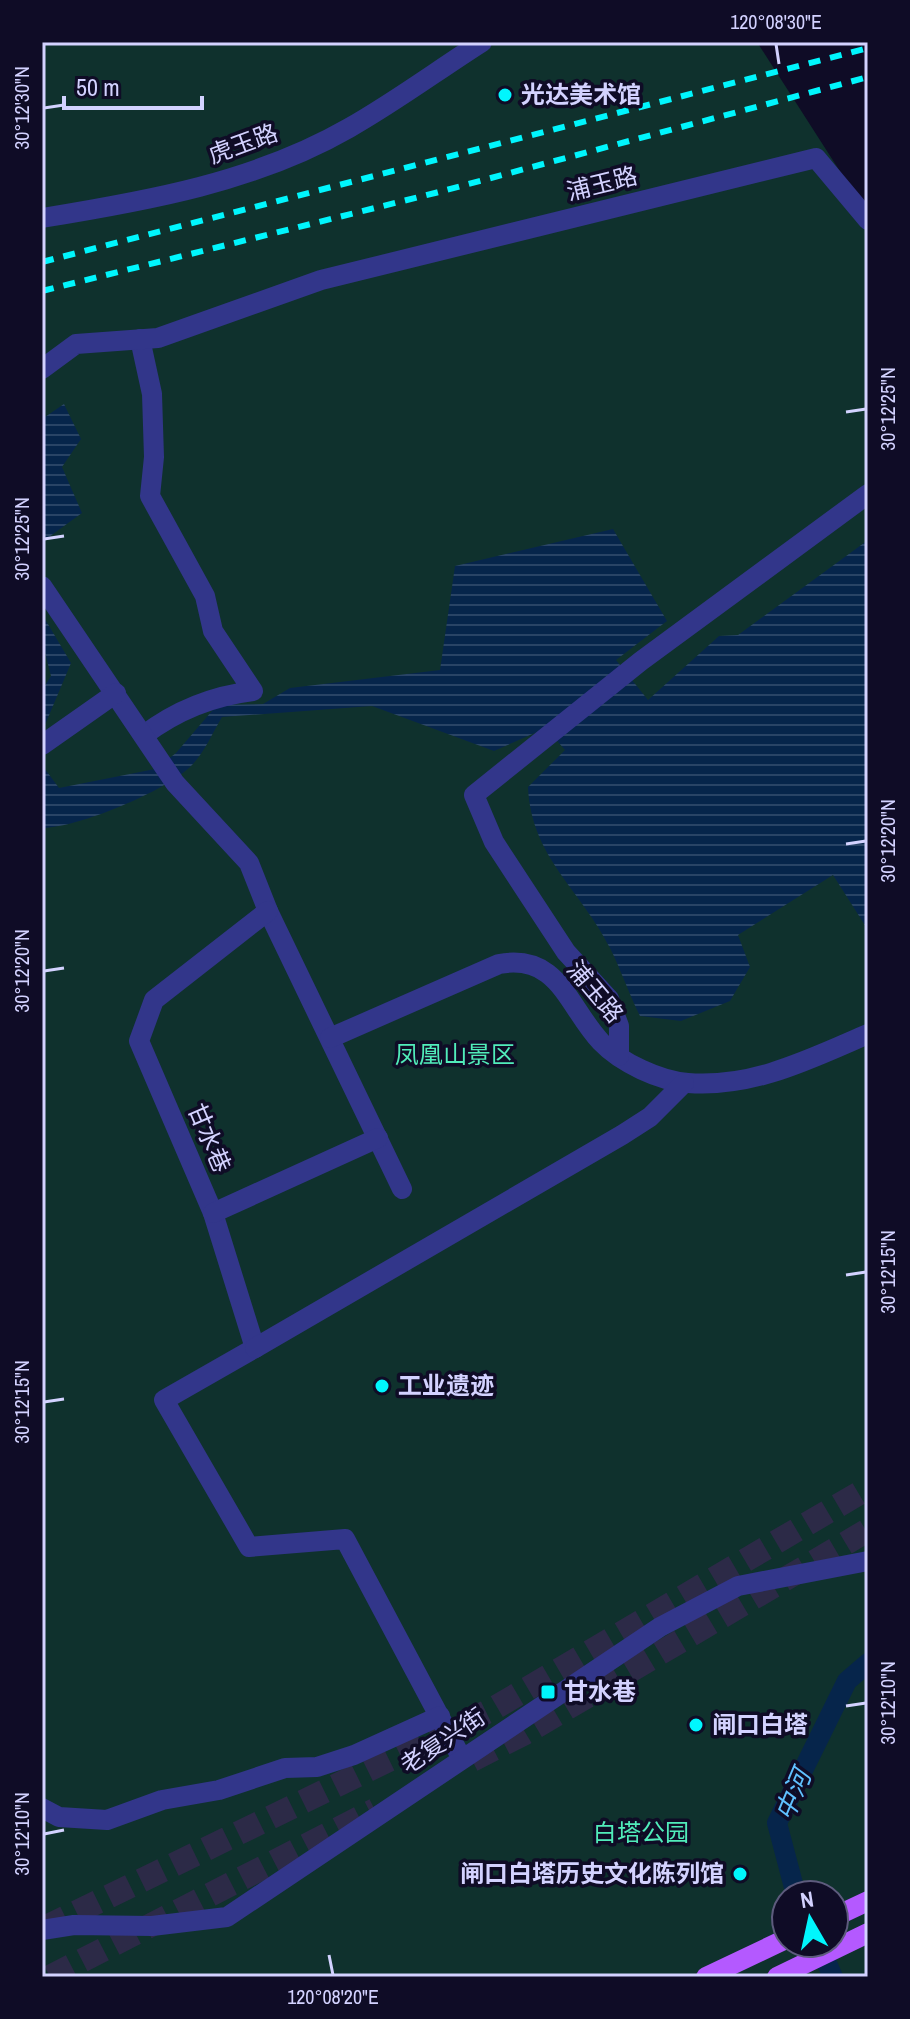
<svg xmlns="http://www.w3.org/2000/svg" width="910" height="2019" viewBox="0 0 910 2019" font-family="'Archivo Narrow','Noto Sans SC',sans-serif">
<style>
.park{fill:#0f312d;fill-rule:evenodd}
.water{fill:url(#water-rules)}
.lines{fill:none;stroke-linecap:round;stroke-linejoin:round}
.canal{stroke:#06254b;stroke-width:20}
.highway-tunnel{stroke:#2c2a47;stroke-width:24;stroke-dasharray:24 12;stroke-linecap:butt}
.minor{stroke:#32368a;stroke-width:20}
.major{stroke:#b459ff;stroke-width:20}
.rail{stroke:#00f6fd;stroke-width:6;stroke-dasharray:12 10;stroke-linecap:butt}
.ticks{fill:none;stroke:#d3d2ff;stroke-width:3}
.poi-dot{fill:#00f6fd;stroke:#0f0c26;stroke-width:3}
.labels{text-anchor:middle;stroke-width:7;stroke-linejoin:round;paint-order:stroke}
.poi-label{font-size:24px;font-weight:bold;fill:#d3d2ff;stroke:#0f0c26;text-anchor:start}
.street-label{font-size:24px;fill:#d3d2ff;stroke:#0f0c26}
.park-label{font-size:24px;fill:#51ecba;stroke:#0f0c26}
.water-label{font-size:26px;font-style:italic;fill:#60c1ff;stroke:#0f0c26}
.neatline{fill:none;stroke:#d3d2ff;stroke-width:3}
.ticks-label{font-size:20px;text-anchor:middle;fill:#d3d2ff}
</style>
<defs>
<pattern id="water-rules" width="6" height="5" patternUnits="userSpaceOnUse" patternTransform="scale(2)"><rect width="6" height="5" fill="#06254b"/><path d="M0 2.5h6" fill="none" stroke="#294466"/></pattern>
</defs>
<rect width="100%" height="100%" fill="#0f0c26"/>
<path class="park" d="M42 42H757L868 215V1977H42ZM786 1895H834V1943H786Z"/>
<g class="water">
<path d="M64 404 81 439 62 467 82 513 42 542V419Z"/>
<path d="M613 529 667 621 616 660 648 700 719 636 738 635 868 540V930L833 875 738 935 750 967 730 1001 681 1021 640 1016C629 994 621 970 610 948 581 890 531 857 528 787L565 750 546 728 494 751 372 706 222 717C213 732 204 753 192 765 167 791 77 828 42 828V765L59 788 155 769 176 753 217 705 263 704 290 688 440 670 455 566Z"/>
<path d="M42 614 71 663 42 732V690L51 676 42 641Z"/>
</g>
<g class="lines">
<g class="canal">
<path d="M796 1895 777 1823 847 1681 868 1663"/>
<path d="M818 1943 833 1977"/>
</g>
<g class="highway-tunnel">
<path d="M472 1760 525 1733 868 1530"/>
<path d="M44 1928 491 1710 868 1488"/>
<path d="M50 1977 375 1810"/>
</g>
<g class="minor">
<path d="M42 218C147 201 255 182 349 128 395 102 438 70 482 42"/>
<path d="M140 339 152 394 154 457 150 496 205 596 213 631 253 691C212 696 177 710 144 735"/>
<path d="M42 369 76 344 158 338 321 280 816 158 868 220"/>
<path d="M42 586 175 783 249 863 268 911 402 1189"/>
<path d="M42 745 116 693"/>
<path d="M268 911 154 1000 139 1041 213 1213 255 1348 164 1400 249 1547 345 1539 462 1759"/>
<path d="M330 1038 499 964C559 953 568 1007 601 1042 621 1063 660 1081 688 1083 753 1088 810 1059 868 1034"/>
<path d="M619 1056V1026L609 999 566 952 494 842 474 795 641 661 868 494"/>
<path d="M213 1213 378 1138"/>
<path d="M255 1348 622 1135 650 1117 684 1083"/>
<path d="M42 1808 59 1817 107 1820 162 1800 219 1790 285 1768 317 1767 354 1755 440 1716"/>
<path d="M42 1930 74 1925 152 1926 227 1917 660 1627 738 1586 868 1561"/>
</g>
<g class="major">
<path d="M834 1917 868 1901"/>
<path d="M706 1977 786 1939"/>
<path d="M777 1977 868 1933"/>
</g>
<g class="rail">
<path d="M42 262 868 48"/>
<path d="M42 291 435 193 868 77"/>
</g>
</g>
<path class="ticks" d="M776 44 779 64M44 108 64 105M846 412 866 409M44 539 64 536M846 844 866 841M44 971 64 968M846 1275 866 1272M44 1402 64 1399M846 1706 866 1703M44 1834 64 1830M329 1955 333 1975"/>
<g class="poi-dot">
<circle cx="505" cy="95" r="8"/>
<circle cx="382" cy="1386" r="8"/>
<rect x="540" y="1684" width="16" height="16" rx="4"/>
<circle cx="696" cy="1725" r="8"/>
<circle cx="740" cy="1874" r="8"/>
</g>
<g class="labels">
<g class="poi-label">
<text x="521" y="103">光达美术馆</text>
<text x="398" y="1394">工业遗迹</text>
<text x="564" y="1700">甘水巷</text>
<text x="712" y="1733">闸口白塔</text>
<text x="724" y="1882" text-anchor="end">闸口白塔历史文化陈列馆</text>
</g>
<g class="street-label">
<text transform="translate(243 144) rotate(-20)" y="8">虎玉路</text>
<text transform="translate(602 184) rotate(-14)" y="8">浦玉路</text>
<text transform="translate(595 992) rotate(50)" y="8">浦玉路</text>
<text transform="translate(209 1138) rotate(67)" y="8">甘水巷</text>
<text transform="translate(443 1741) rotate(-34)" y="8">老复兴街</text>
</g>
<g class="park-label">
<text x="455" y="1063">凤凰山景区</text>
<text x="641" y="1841">白塔公园</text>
</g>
<g class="water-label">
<text transform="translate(793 1795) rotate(-67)" y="9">中河</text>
</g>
</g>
<rect width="910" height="2019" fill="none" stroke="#0f0c26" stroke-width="88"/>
<g transform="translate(810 1919) rotate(351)"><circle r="38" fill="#0f0c26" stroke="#5d5b7d" stroke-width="2"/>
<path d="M0-6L14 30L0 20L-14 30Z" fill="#00f6fd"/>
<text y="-12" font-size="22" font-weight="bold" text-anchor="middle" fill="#d3d2ff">N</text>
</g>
<path d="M64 96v12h138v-12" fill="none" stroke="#d3d2ff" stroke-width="4"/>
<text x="76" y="96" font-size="24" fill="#d3d2ff" stroke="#0f0c26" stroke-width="6" paint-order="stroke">50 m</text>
<rect x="44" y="44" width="822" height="1931" class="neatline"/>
<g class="ticks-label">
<text x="776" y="29">120°08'30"E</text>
<text transform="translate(22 108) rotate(-90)" y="7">30°12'30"N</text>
<text transform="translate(888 409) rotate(-90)" y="7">30°12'25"N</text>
<text transform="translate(22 539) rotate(-90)" y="7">30°12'25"N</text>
<text transform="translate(888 841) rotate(-90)" y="7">30°12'20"N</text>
<text transform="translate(22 971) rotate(-90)" y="7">30°12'20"N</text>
<text transform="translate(888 1272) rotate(-90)" y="7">30°12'15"N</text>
<text transform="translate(22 1402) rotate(-90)" y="7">30°12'15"N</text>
<text transform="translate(888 1703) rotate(-90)" y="7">30°12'10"N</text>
<text transform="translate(22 1834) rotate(-90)" y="7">30°12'10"N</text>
<text x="333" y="2004">120°08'20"E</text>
</g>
</svg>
